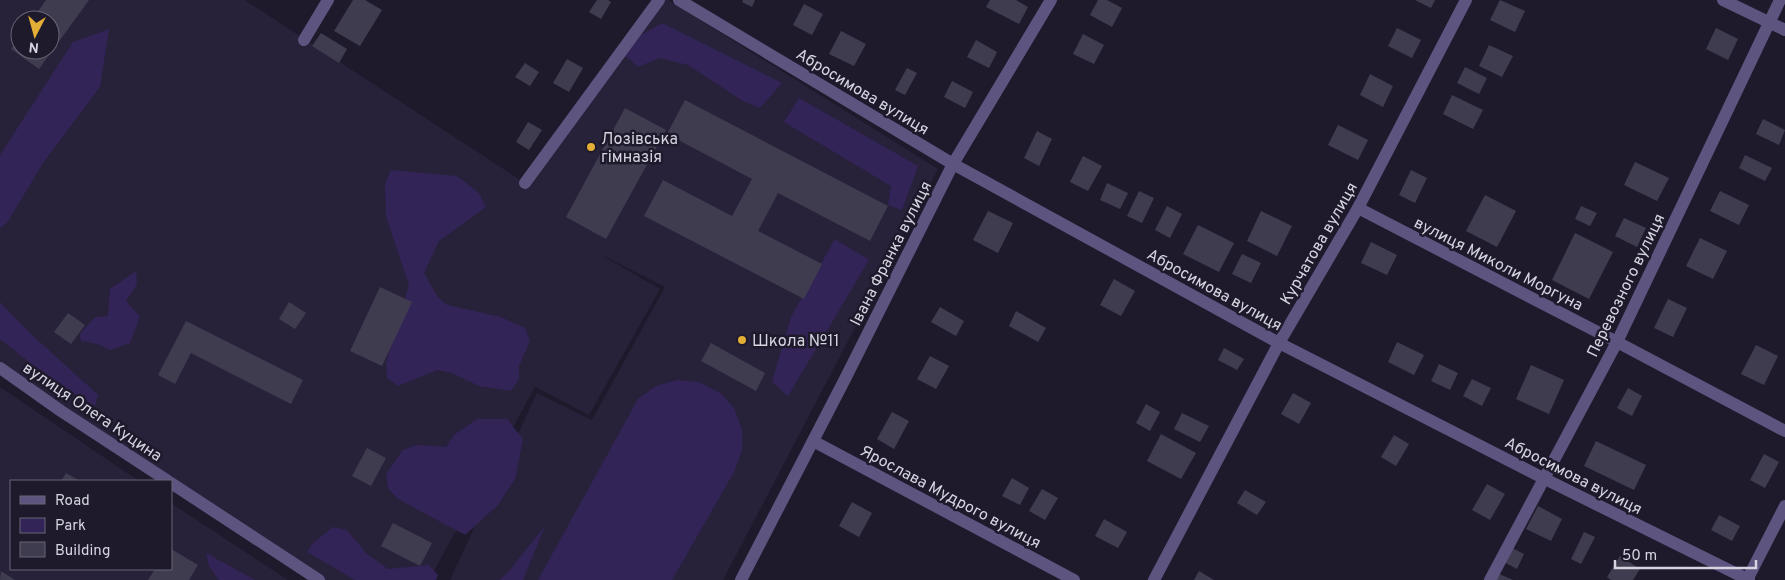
<svg xmlns="http://www.w3.org/2000/svg" width="1785" height="580" viewBox="0 0 1785 580" font-family="Overpass,sans-serif">
<style>
.built{fill:#27213a;fill-rule:evenodd}
.green{fill:#332458}
.building{fill:#403c50}
.lines{fill:none;stroke-linecap:round;stroke-linejoin:round}
.minor{stroke:#5e5480;stroke-width:12}
.poi-dot{fill:#e3ae35;stroke:#1e1a2c;stroke-width:2}
.labels{text-anchor:middle;stroke-width:5;stroke-linejoin:round;paint-order:stroke}
.street-label{font-size:16px;fill:#d6d4e0;stroke:#1e1a2c}
.poi-label{font-size:16px;fill:#d6d4e0;stroke:#1e1a2c;text-anchor:start}
</style>
<rect width="100%" height="100%" fill="#1e1a2c"/>
<g class="built">
<path d="M0 0H245L525 183 599 81 665 0H668L938 169 723 580H450L537 393 592 420 665 287 596 252 660 289 589 415 535 387 429 580H319L0 368ZM20 20H50V50H20Z"/>
<path d="M0 387 139 481H11V569H171V503L288 580H0Z"/>
</g>
<g class="green">
<path d="M662 23 782 83 760 108 743 101 688 65 659 58 638 67 622 53 627 43Z"/>
<path d="M109 29 100 87 43 163 7 223 0 228V155L73 42Z"/>
<path d="M799 98 918 166 902 210 888 205 891 186 784 122Z"/>
<path d="M391 170 457 176 479 193 486 207 439 241 424 273 437 296 447 305 501 317 525 328 530 341 519 366V379L511 391 479 386 452 373 437 370 398 386 387 378 386 363 409 285 386 216 385 184Z"/>
<path d="M835 239 869 260 788 396 772 382 791 317Z"/>
<path d="M136 271 137 284 126 301 140 317 130 343 110 350 97 344 81 341 80 334 95 317 108 316 110 289Z"/>
<path d="M0 302 30 333 98 395 95 406 52 380 0 339Z"/>
<path d="M677 380 699 382 719 392 734 408 742 429V451L734 472 672 580H538L638 399 656 386Z"/>
<path d="M477 419H507L523 439 515 479 498 505 465 535 398 499 388 488 386 474 403 450 416 445 446 447 454 435Z"/>
<path d="M545 526 523 580H500L508 572Z"/>
<path d="M333 527 347 530 366 553 388 569 429 565 438 575 436 580H355L307 552 312 544Z"/>
<path d="M206 553 255 580H219L209 566Z"/>
</g>
<g class="building">
<path d="M46 0H89L39 69 11 49 20 36V50H50V20H32Z"/>
<path d="M353 0H365L382 10 360 46 334 31Z"/>
<path d="M597 0H608L611 2 601 19 589 12Z"/>
<path d="M743 0H755L752 7 742 2Z"/>
<path d="M990 0H1016L1028 7 1019 24 986 7Z"/>
<path d="M1098 0H1107L1122 8 1112 27 1090 15Z"/>
<path d="M1415 0H1435L1431 8Z"/>
<path d="M1500 0 1525 11 1515 32 1490 20Z"/>
<path d="M804 4 823 14 812 35 793 25Z"/>
<path d="M1397 28 1421 40 1412 58 1388 46Z"/>
<path d="M1716 28 1738 39 1728 60 1706 49Z"/>
<path d="M841 31 866 44 854 66 829 54Z"/>
<path d="M321 33 347 49 339 63 312 46Z"/>
<path d="M1083 34 1104 45 1094 64 1073 54Z"/>
<path d="M976 40 997 52 989 68 967 57Z"/>
<path d="M1489 45 1513 56 1502 77 1479 66Z"/>
<path d="M567 59 583 68 569 92 553 83Z"/>
<path d="M525 63 539 72 530 86 515 77Z"/>
<path d="M1465 67 1487 78 1479 94 1457 83Z"/>
<path d="M907 68 917 73 905 95 895 90Z"/>
<path d="M1370 74 1393 86 1383 107 1360 95Z"/>
<path d="M952 81 973 92 965 108 944 97Z"/>
<path d="M1452 95 1483 110 1473 129 1443 114Z"/>
<path d="M685 100 888 206 870 241 778 193 758 231 822 264 804 299 644 216 663 180 732 216 752 179 667 134Z"/>
<path d="M625 108 666 130 606 239 566 217Z"/>
<path d="M1763 119 1785 130 1779 145 1756 134Z"/>
<path d="M528 122 542 130 529 150 516 142Z"/>
<path d="M1338 125 1368 140 1358 160 1328 145Z"/>
<path d="M1037 131 1052 139 1039 166 1024 158Z"/>
<path d="M1745 155 1772 168 1765 181 1739 168Z"/>
<path d="M1083 156 1102 166 1088 191 1070 182Z"/>
<path d="M1635 162 1669 178 1657 201 1624 185Z"/>
<path d="M1411 170 1427 178 1415 203 1399 195Z"/>
<path d="M1107 183 1128 193 1120 209 1100 200Z"/>
<path d="M1139 191 1154 198 1142 223 1127 216Z"/>
<path d="M1720 191 1749 205 1739 225 1710 211Z"/>
<path d="M1485 195 1516 211 1497 247 1466 231Z"/>
<path d="M1167 206 1182 214 1170 238 1155 230Z"/>
<path d="M1581 206 1597 213 1590 226 1575 219Z"/>
<path d="M988 211 1013 223 998 253 973 240Z"/>
<path d="M1261 211 1292 226 1277 256 1247 241Z"/>
<path d="M1624 218 1646 228 1637 247 1615 236Z"/>
<path d="M1198 225 1234 243 1219 272 1183 254Z"/>
<path d="M1575 233 1613 252 1589 299 1552 280Z"/>
<path d="M1700 238 1727 251 1713 279 1686 266Z"/>
<path d="M1371 242 1397 255 1387 275 1361 263Z"/>
<path d="M1242 254 1261 263 1251 283 1232 274Z"/>
<path d="M1114 279 1135 291 1121 316 1100 305Z"/>
<path d="M380 287 412 302 382 366 350 351Z"/>
<path d="M1668 299 1687 308 1673 337 1654 328Z"/>
<path d="M289 302 306 313 295 329 279 319Z"/>
<path d="M940 307 964 321 956 336 931 322Z"/>
<path d="M1016 311 1046 328 1038 342 1009 326Z"/>
<path d="M68 313 85 325 71 344 54 332Z"/>
<path d="M186 321 303 380 291 404 191 353 175 384 158 375Z"/>
<path d="M1397 342 1424 355 1414 375 1388 362Z"/>
<path d="M711 343 765 373 756 391 701 361Z"/>
<path d="M1756 345 1778 356 1764 385 1741 374Z"/>
<path d="M1224 348 1244 359 1237 370 1218 360Z"/>
<path d="M930 356 949 366 936 389 917 379Z"/>
<path d="M1439 364 1458 373 1450 390 1431 381Z"/>
<path d="M1531 365 1564 380 1549 414 1516 399Z"/>
<path d="M1472 379 1491 388 1482 406 1463 396Z"/>
<path d="M1628 388 1642 396 1632 416 1617 408Z"/>
<path d="M1293 393 1311 403 1299 424 1281 414Z"/>
<path d="M1146 404 1160 412 1150 431 1136 423Z"/>
<path d="M892 412 909 421 894 449 877 439Z"/>
<path d="M1182 413 1209 426 1200 442 1174 429Z"/>
<path d="M1161 434 1196 453 1181 479 1147 461Z"/>
<path d="M1394 435 1409 444 1396 466 1381 457Z"/>
<path d="M1596 441 1646 465 1634 490 1584 466Z"/>
<path d="M367 448 386 458 371 486 352 476Z"/>
<path d="M1764 454 1779 462 1765 488 1750 480Z"/>
<path d="M66 473 80 481H61Z"/>
<path d="M1012 478 1029 488 1020 505 1002 496Z"/>
<path d="M1487 484 1505 494 1490 520 1472 510Z"/>
<path d="M1042 489 1058 498 1045 520 1029 511Z"/>
<path d="M1245 490 1266 502 1257 515 1237 503Z"/>
<path d="M852 502 872 513 859 537 839 526Z"/>
<path d="M1538 506 1562 519 1551 541 1526 529Z"/>
<path d="M1719 515 1740 526 1732 541 1711 530Z"/>
<path d="M1104 519 1127 532 1118 548 1095 536Z"/>
<path d="M393 523 432 543 420 566 381 546Z"/>
<path d="M1584 532 1595 537 1581 564 1571 559Z"/>
<path d="M1510 547 1524 554 1517 569 1502 561Z"/>
<path d="M171 549 198 565 189 580H148L155 569H171Z"/>
<path d="M1620 556 1640 569 1633 580H1611L1607 577Z"/>
<path d="M1 571 15 580H0Z"/>
<path d="M1199 571 1214 580H1194Z"/>
<path d="M1497 573 1513 580H1497Z"/>
</g>
<g class="lines">
<g class="minor">
<path d="M679 0 953 164 1279 343 1543 478 1749 580"/>
<path d="M1723 0 1785 30"/>
<path d="M304 40 328 0"/>
<path d="M525 183 659 0"/>
<path d="M1358 208 1617 342 1785 431"/>
<path d="M0 368 61 411 168 481"/>
<path d="M813 441 1074 580"/>
<path d="M171 483 319 580"/>
<path d="M741 580 845 379 953 164 1051 0"/>
<path d="M1154 580 1279 343 1358 208 1466 0"/>
<path d="M1490 580 1617 342 1780 0"/>
<path d="M1747 580 1785 506"/>
</g>
</g>
<g class="poi-dot">
<circle cx="591" cy="147" r="5"/>
<circle cx="742" cy="340" r="5"/>
</g>
<g class="labels">
<g class="street-label">
<text transform="translate(863 91) rotate(31)" y="6">Абросимова вулиця</text>
<text transform="translate(1318 243) rotate(-60)" y="6">Курчатова вулиця</text>
<text transform="translate(890 253) rotate(-63)" y="6">Івана Франка вулиця</text>
<text transform="translate(1499 263) rotate(27)" y="6">вулиця Миколи Моргуна</text>
<text transform="translate(1625 285) rotate(-64)" y="6">Перевозного вулиця</text>
<text transform="translate(1215 289) rotate(29)" y="6">Абросимова вулиця</text>
<text transform="translate(93 411) rotate(34)" y="6">вулиця Олега Куцина</text>
<text transform="translate(1574 475) rotate(27)" y="6">Абросимова вулиця</text>
<text transform="translate(951 496) rotate(28)" y="6">Ярослава Мудрого вулиця</text>
</g>
<g class="poi-label">
<text x="601" y="144">Лозівська<tspan x="601" dy="18">гімназія</tspan></text>
<text x="752" y="346">Школа №11</text>
</g>
</g>
<rect x="10" y="480" width="162" height="90" fill="#1e1a2c" stroke="#686474"/>
<rect x="20" y="496" width="25" height="8" fill="#5e5480" stroke="#686474"/>
<text x="55" y="505" font-size="15" fill="#d6d4e0">Road</text>
<rect x="20" y="518" width="25" height="15" fill="#332458" stroke="#686474"/>
<text x="55" y="530" font-size="15" fill="#d6d4e0">Park</text>
<rect x="20" y="542" width="25" height="15" fill="#403c50" stroke="#686474"/>
<text x="55" y="555" font-size="15" fill="#d6d4e0">Building</text>
<g transform="translate(35 35) rotate(186)"><circle r="24" fill="#1e1a2c" stroke="#686474"/>
<path d="M0-4L9 19L0 12L-9 19Z" fill="#e3ae35"/>
<text y="-8" font-size="14" font-weight="bold" text-anchor="middle" fill="#d6d4e0">N</text>
</g>
<path d="M1615 560v8h141v-8" fill="none" stroke="#d6d4e0" stroke-width="2.5"/>
<text x="1622" y="560" font-size="15" fill="#d6d4e0" stroke="#1e1a2c" stroke-width="4" paint-order="stroke">50 m</text>
</svg>
